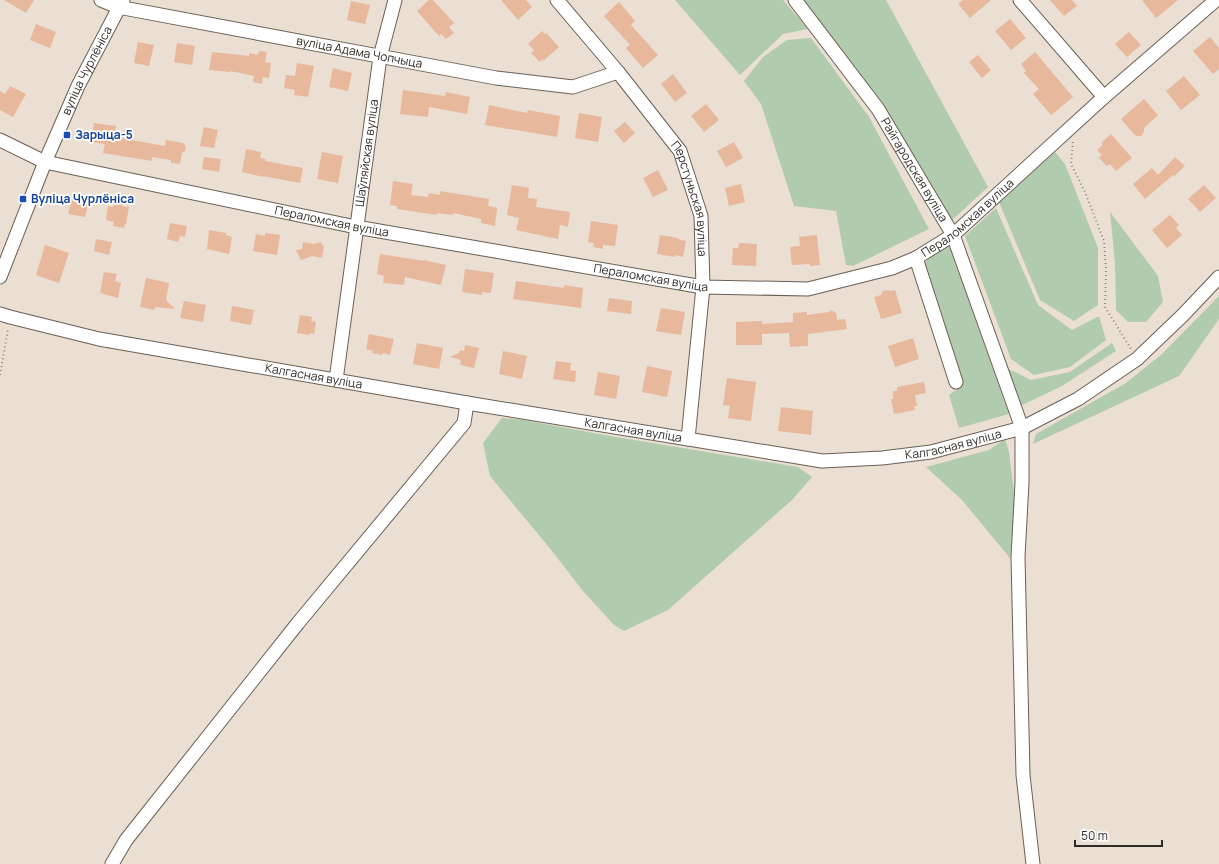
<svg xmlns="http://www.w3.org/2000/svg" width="1219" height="864" viewBox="0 0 1219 864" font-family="Manrope,sans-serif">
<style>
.green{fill:#b1cbae}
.building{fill:#e7b89b}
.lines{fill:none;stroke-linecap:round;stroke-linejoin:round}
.minor-casing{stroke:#6a5f55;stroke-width:15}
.path{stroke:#918880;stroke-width:2;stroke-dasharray:1 3;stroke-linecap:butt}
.minor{stroke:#fff;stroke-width:13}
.transit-dot{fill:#1a4fb4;stroke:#fff;stroke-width:1.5}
.labels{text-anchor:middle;stroke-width:3.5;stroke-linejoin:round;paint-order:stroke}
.street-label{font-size:12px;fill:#2f2a26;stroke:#fff}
.transit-label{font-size:12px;font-weight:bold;fill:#164399;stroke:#fff;text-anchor:start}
</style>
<rect width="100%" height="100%" fill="#ebded2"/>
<g class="green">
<path d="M675 0H783L808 29 783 34 740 75Z"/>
<path d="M801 0H886L988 187 952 220 879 98Z"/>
<path d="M811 38 869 117 929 229 853 266 846 265 836 211 794 206 761 104 744 81 763 57 787 40Z"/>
<path d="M1055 152 1065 164 1098 248V305L1074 321 1040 300 999 202Z"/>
<path d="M996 208 1038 305 1072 330 1099 316 1106 340 1070 367 1034 375 1011 359 965 236Z"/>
<path d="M1110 212 1158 276 1163 302 1146 322H1128L1116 310 1115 263Z"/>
<path d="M948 243 1009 414 959 428 949 395 962 386 924 263Z"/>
<path d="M1219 296V319L1179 376 1033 444 1036 434 1126 383 1162 354Z"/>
<path d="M1112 343 1116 351 1062 386 1018 407 1007 368 1031 380 1070 372Z"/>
<path d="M502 418 523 420 610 436 798 467 812 477 792 500 668 610 624 631 614 625 583 591 548 546 490 476 483 443Z"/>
<path d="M1005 439 1009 452 1015 500 1010 558 962 500 926 467 989 450Z"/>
</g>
<g class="building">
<path d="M4 0H34L26 13Z"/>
<path d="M429 0H433L454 23 449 27 454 33 446 39 441 34 439 36 417 11Z"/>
<path d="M501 0H526L532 7 518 20Z"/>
<path d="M963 0H991L970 18 958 4Z"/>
<path d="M1050 0H1072L1077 6 1064 16Z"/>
<path d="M1142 0H1178L1156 18Z"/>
<path d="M351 1 370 5 365 24 347 20Z"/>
<path d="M619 2 635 21 631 25 658 55 643 68 626 48 630 45 604 16Z"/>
<path d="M1010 19 1026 38 1011 50 995 31Z"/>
<path d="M36 24 56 32 50 48 30 40Z"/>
<path d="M542 31 545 34 546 33 559 47 543 61 542 59 540 62 531 53 534 50 528 44Z"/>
<path d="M1129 32 1141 45 1127 57 1115 44Z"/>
<path d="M1210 37 1219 48V69L1213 74 1193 51Z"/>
<path d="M138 42 154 45 149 66 134 63Z"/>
<path d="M177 43 195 46 192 65 174 62Z"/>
<path d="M259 51 267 52 265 62 271 63 269 78 263 77 262 84 253 82 254 76 230 71V72L209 70 212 52 249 56V53L258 55Z"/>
<path d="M1035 52 1073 97 1051 115 1033 94 1039 89 1024 73 1026 71 1021 64Z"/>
<path d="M978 55 991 70 982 78 969 62Z"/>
<path d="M297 63 314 66 308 97 294 95 295 90 284 88 286 75 295 76Z"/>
<path d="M333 68 352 73 348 91 329 87Z"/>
<path d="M673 74 687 93 675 102 661 84Z"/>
<path d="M1184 76 1200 95 1181 110 1166 91Z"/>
<path d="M10 86 26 94 13 117 0 110V91L5 94Z"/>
<path d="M403 90 445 96 446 92 470 97 467 114 429 107 428 117 400 114Z"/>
<path d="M1144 99 1158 115 1144 128V132L1141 136H1136L1121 119Z"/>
<path d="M706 104 719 120 704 132 691 116Z"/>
<path d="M489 105 527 113 528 110 560 116 557 137 485 125Z"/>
<path d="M579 113 602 117 598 142 575 138Z"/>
<path d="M625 122 635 133 624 143 614 131Z"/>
<path d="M94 123 116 126 114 137 165 146 166 140 183 143 186 146 185 151 182 153 180 164 171 163V160L152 157V161L103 153 105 144 91 142Z"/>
<path d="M204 127 218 130 214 148 200 146Z"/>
<path d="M1111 134 1132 158 1116 171 1110 164 1107 166 1099 158 1102 155 1097 150 1103 145 1101 143Z"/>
<path d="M734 142 743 158 726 167 717 151Z"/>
<path d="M246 149 261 152 260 158 266 159 265 161 303 168 300 183 263 176V177L242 172Z"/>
<path d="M322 152 343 156 338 183 317 179Z"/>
<path d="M204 157 221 159 219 172 202 169Z"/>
<path d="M1175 157 1185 166 1174 176 1173 175 1145 199 1133 184 1152 168 1158 175Z"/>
<path d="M658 170 668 190 653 197 643 178Z"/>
<path d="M393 181 413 184 411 195 428 197 429 193 440 195V191L489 199 488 206 497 208 495 226 481 223V219L453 213V215L437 213V215L397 209V206L390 205Z"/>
<path d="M741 184 745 202 729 206 725 188Z"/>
<path d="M512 185 529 188 528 198 537 199 536 207 570 212 568 227 560 225 558 239 516 230 519 218 507 215Z"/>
<path d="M1204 185 1216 198 1200 212 1188 199Z"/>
<path d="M72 197 89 201 85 217 68 214Z"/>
<path d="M114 201 123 203 122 206 129 207 126 224H125L124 228 113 226 114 222 106 220 108 206 113 207Z"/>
<path d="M1170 215 1179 225 1176 228 1182 235 1167 248 1152 230Z"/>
<path d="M591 221 618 225 615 246 603 245V249L593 247 594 243 588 242Z"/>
<path d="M170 223 187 226 185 237 180 236 178 242 167 239Z"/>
<path d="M209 230 226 233V235L232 237 229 254 207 249Z"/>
<path d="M265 233 280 235 277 255 253 251 256 234 265 236Z"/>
<path d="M660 235 678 238V239L686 241 683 257 676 255 675 257 657 254Z"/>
<path d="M817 235 820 265 810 266V264L792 265 790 247 800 246 799 237Z"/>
<path d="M96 239 112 242 109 255 94 251Z"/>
<path d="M303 242 314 244 321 242 322 245 324 246 322 258 312 256 301 260 296 250 302 249Z"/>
<path d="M739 243 757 244 756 266 732 265 733 248H738Z"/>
<path d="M45 245 69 253 59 283 36 275Z"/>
<path d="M380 254 424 261V260L446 265 441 285 405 277 404 285 383 283 384 276 377 274Z"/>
<path d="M465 269 494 273 491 293 482 292V295L462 292Z"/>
<path d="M104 272 117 274 115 281 121 283 118 298 100 293Z"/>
<path d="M146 278 169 283 166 300 175 309 155 307 154 310 140 307Z"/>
<path d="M516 281 564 288V285L583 288 581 308 513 299Z"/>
<path d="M887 290 891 291 895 290 902 313 881 319 874 297 881 295 883 291Z"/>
<path d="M609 298 632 301 631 314 607 311Z"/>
<path d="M184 301 206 305 203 322 180 318Z"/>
<path d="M232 306 254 310 251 325 230 321Z"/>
<path d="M661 308 685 312 681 335 656 331Z"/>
<path d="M831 310 836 313 837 320 845 319 847 329 808 334V346L790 347 789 333 762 334V345H736V322L762 321V324L793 322V313L807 312V315L829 312Z"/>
<path d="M300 315 312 317 311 321 316 322 314 334 310 333 309 335 297 333Z"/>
<path d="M369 334 394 339 390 355 383 353 382 355 372 353 373 351 366 349Z"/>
<path d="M913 338 919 359 895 367 888 346Z"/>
<path d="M417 343 443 348 439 369 413 364Z"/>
<path d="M465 345 479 348 474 368 460 365 461 360 450 357 459 353 460 350 464 351Z"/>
<path d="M503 351 527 356 522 379 499 374Z"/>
<path d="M556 361 571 363 570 370 576 371 575 382 553 379Z"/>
<path d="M647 366 672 371 667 397 642 392Z"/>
<path d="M598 372 620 376 616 399 594 395Z"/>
<path d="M727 378 756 382 751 421 728 418 730 406 723 405Z"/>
<path d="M924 382 926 393 915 395 917 406H914L915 410 894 414 891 399H893V391H897V387Z"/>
<path d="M781 407 813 411 811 435 778 431Z"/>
</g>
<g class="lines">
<g class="minor-casing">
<g id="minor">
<path id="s1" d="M101 0 118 7 496 78 573 87 618 72"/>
<path id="s2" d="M557 0 618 72 680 151 701 216 703 287 688 439"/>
<path id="s3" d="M795 0 878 109 953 235 1022 428V482L1018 557 1023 775 1033 864"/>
<path d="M1020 0 1104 97"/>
<path id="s4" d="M0 140 45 162 356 227 703 287 808 289 892 268 916 258 953 235 1104 97 1216 0"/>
<path d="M916 258 956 382"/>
<path id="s5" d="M0 277 45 162 78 86 123 0"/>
<path id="s6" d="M0 314 10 317 99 339 467 403 822 461 882 458 931 452 1022 428 1078 399 1137 359 1183 315 1219 277"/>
<path id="s7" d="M336 380 380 57 395 0"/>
<path d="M112 864 126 840 298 623 464 423 467 403"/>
</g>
</g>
<g class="path">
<path d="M1073 142 1071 164 1085 192 1104 241 1106 270 1105 307 1131 349"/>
<path d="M0 375 8 329"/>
</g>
<use href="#minor" class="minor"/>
</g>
<g class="transit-dot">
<rect x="63" y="131" width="8" height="8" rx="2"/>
<rect x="19" y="195" width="8" height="8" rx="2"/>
</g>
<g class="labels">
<g class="street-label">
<text dy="4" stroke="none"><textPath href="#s1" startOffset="264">вуліца Адама Чопчыца</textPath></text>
<text dy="4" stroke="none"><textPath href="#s5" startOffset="224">вуліца Чурлёніса</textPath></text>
<text dy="4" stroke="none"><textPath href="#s7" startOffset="229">Шаўляйская вуліца</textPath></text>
<text dy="4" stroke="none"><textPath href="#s3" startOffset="208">Райгародская вуліца</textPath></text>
<text dy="4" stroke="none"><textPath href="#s2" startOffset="244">Перстуньская вуліца</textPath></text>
<text dy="4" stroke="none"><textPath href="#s4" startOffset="1003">Пераломская вуліца</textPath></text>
<text dy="4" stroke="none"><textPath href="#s4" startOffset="343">Пераломская вуліца</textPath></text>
<text dy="4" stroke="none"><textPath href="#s4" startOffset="667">Пераломская вуліца</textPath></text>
<text dy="4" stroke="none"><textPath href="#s6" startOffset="320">Калгасная вуліца</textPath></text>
<text dy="4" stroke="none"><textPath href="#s6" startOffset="644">Калгасная вуліца</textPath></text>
<text dy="4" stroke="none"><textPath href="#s6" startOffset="968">Калгасная вуліца</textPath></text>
</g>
<g class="transit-label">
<text x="75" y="139">Зарыца-5</text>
<text x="31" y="203">Вуліца Чурлёніса</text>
</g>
</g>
<path d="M1075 840v6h87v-6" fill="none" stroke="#2f2a26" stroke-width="2"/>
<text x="1081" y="840" font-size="12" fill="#2f2a26" stroke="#ffffff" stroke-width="3" paint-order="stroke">50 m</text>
</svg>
